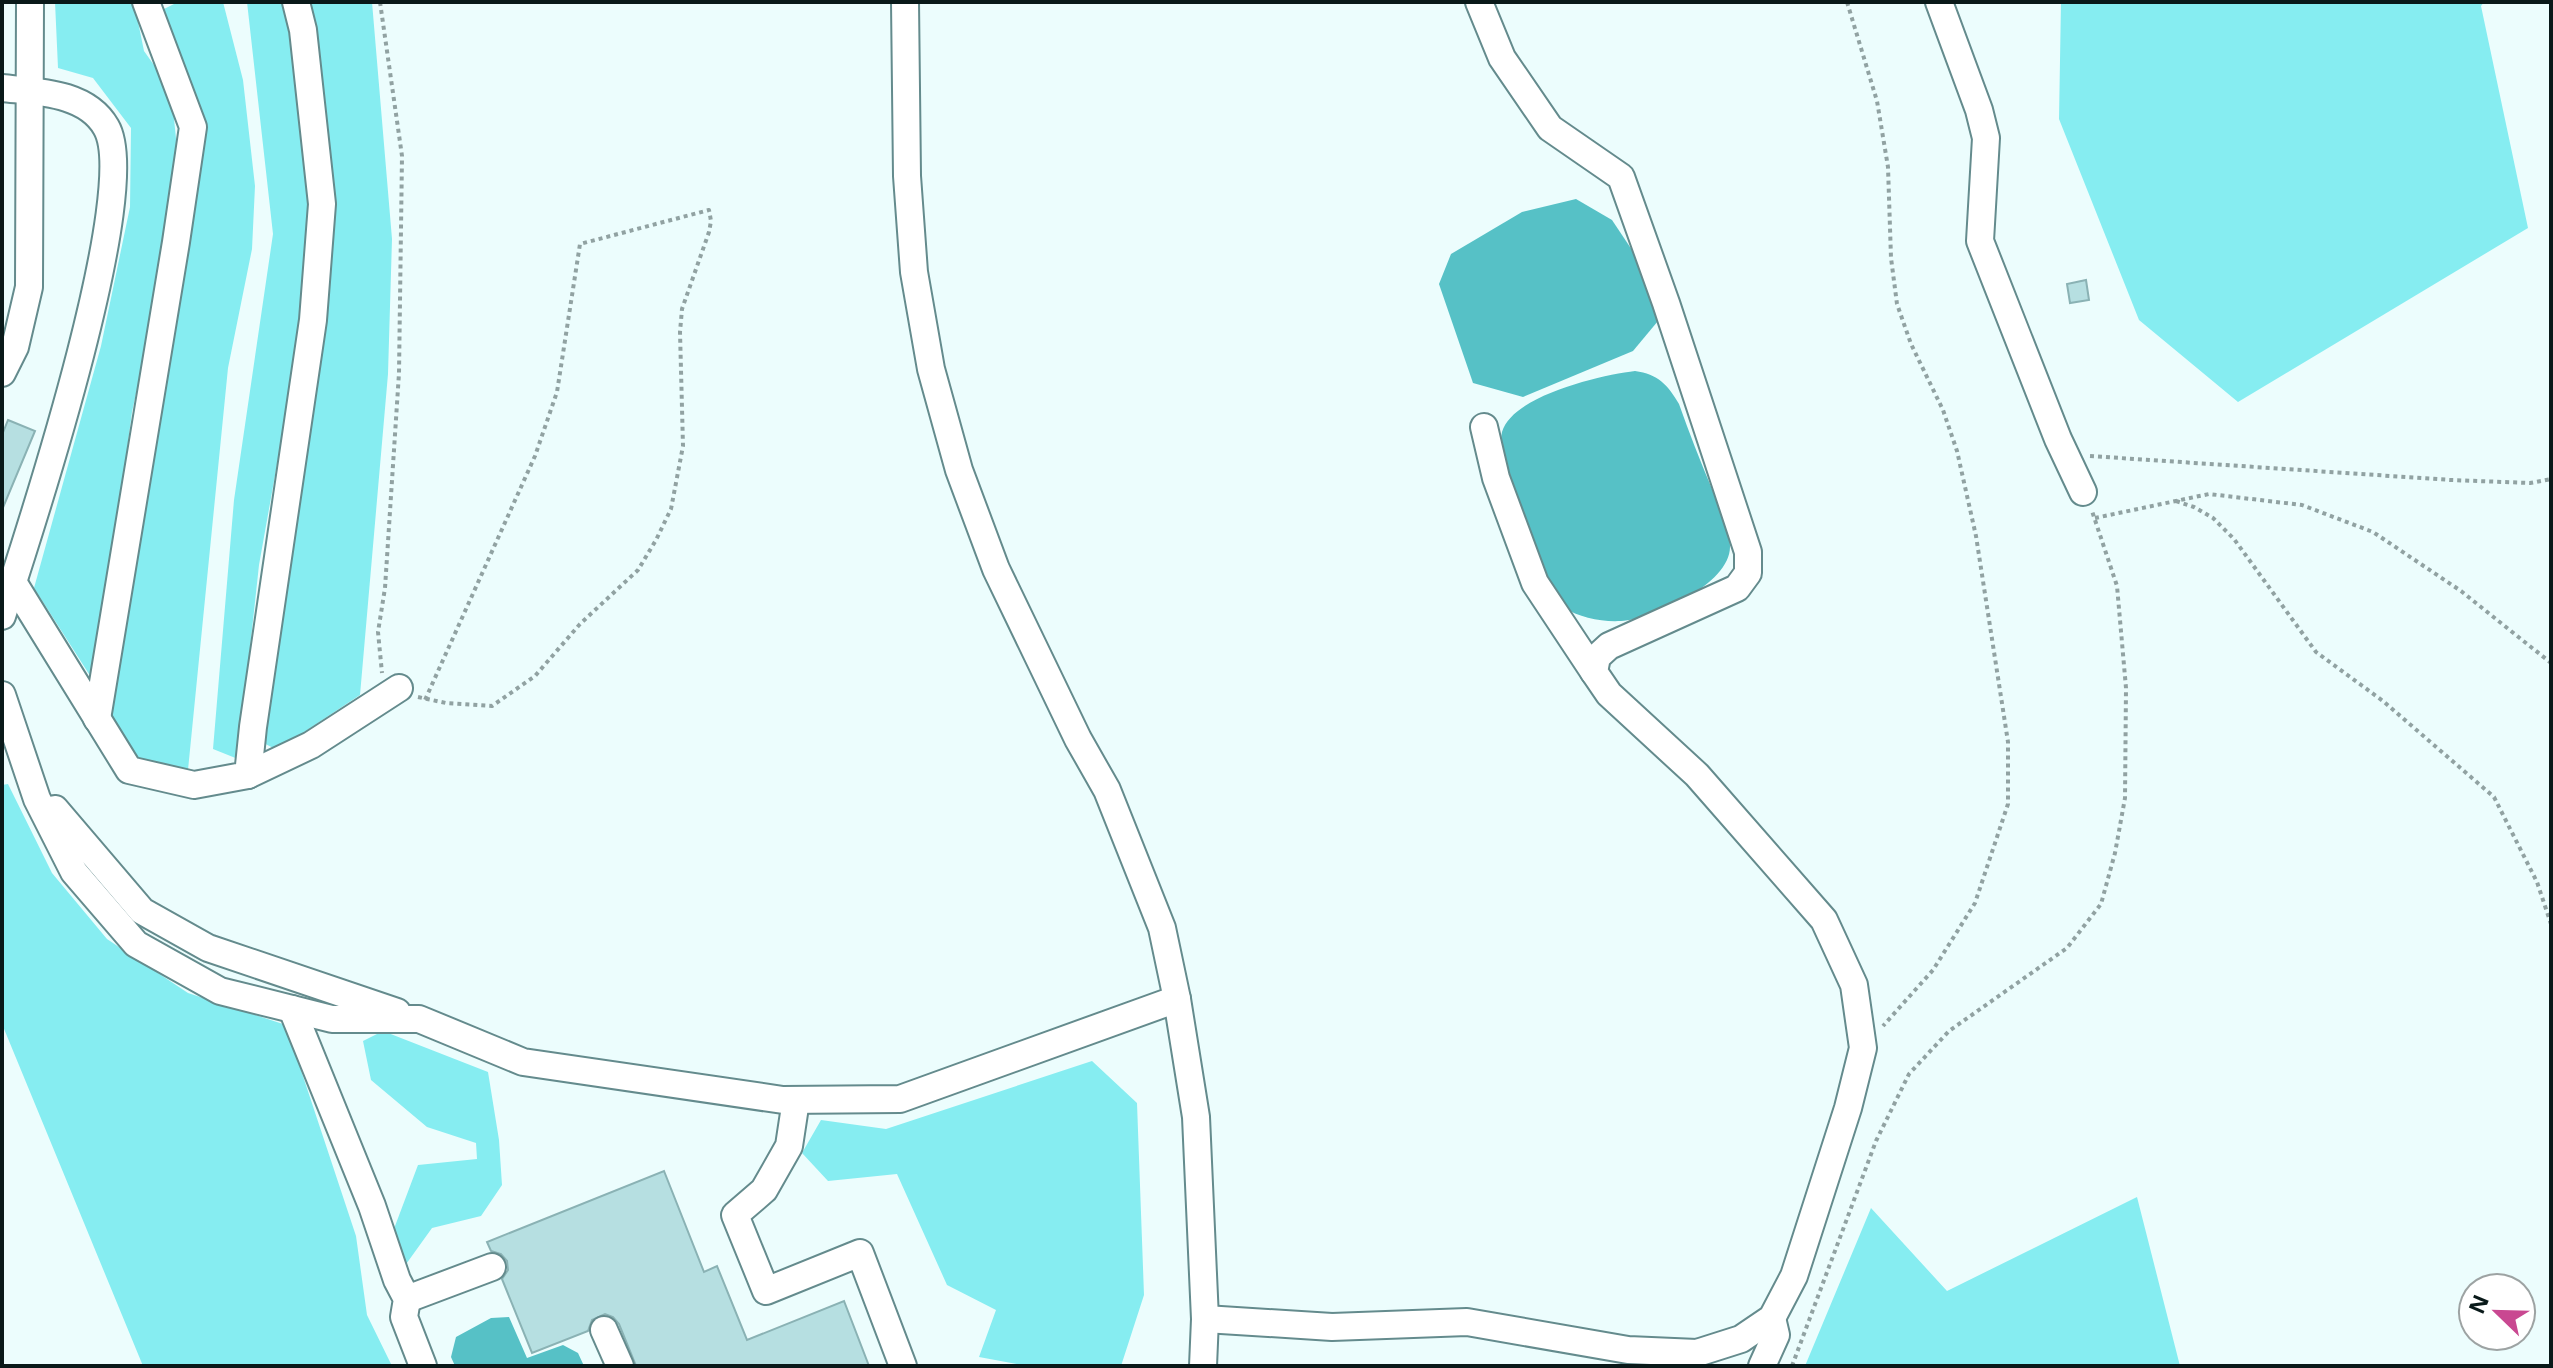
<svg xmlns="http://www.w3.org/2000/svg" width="2553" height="1368" viewBox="0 0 2553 1368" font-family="'Open Sans',sans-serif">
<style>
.green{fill:#86edf1}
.water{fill:#56c1c6}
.building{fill:#b6dfe1;stroke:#8ab2b4;stroke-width:2}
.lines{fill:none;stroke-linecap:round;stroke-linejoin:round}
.minor-casing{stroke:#648b8d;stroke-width:30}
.path{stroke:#91a2a2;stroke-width:4;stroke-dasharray:4 4;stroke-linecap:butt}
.minor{stroke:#fff;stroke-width:26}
</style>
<rect width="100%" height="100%" fill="#ecfdfd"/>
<g class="green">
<path d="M55 2H134L144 51 171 89 181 188 132 412 96 685 34 588 101 346 130 207 131 128 93 78 58 68Z"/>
<path d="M178 2H223L243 80 255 186 252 249 228 368 188 770 141 762 110 715 160 351 207 130 184 85 158 12Z"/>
<path d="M247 2H285L307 134 308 227 304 313 259 565 238 759 213 749 234 500 273 234Z"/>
<path d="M302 2H372L392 239 388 374 360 695 277 750 256 739 329 258Z"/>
<path d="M2061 2H2484L2481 6 2528 228 2238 402 2139 320 2059 119Z"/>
<path d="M8 784 52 873 107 939 188 993 286 1025 356 1236 367 1315 392 1366H143L2 1024V785Z"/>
<path d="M383 1031 488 1072 499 1140 502 1185 481 1216 432 1228 404 1267 392 1234 418 1165 477 1159 476 1143 427 1127 371 1080 363 1041Z"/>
<path d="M1092 1061 1137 1103 1144 1295 1121 1366H1028L979 1357 996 1310 947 1285 897 1174 828 1181 802 1153 821 1120 886 1129Z"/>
<path d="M2137 1197 2180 1366H1805L1871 1208 1947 1291Z"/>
</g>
<g class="water">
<path d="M1576 199 1612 220 1642 265 1658 321 1633 351 1523 397 1473 383 1439 284 1451 254 1522 212Z"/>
<path d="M1635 371C1658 374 1668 385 1679 404 1689 432 1700 461 1712 489 1719 507 1730 527 1730 546 1731 584 1653 619 1621 621 1601 622 1580 618 1563 607 1546 595 1536 551 1528 531 1520 509 1496 454 1502 432 1513 395 1602 375 1635 371Z"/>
<path d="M509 1317 527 1358 563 1345 578 1353 584 1366H455L451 1357 456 1337 491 1318Z"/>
</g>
<g class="building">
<path d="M2086 280 2089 300 2070 303 2067 284Z"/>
<path d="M8 420 35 431 2 510V435Z"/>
<path d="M664 1171 704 1272 717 1266 747 1340 844 1301 869 1366H636L619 1324 613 1317 605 1314 592 1320 588 1331 532 1353 502 1279 508 1270 507 1261 501 1254 491 1251 487 1242Z"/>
</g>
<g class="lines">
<g class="minor-casing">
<g id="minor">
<path d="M1939 2 1979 110 1986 138 1980 241 2058 439 2083 492"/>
<path d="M2 88C37 92 86 92 106 127 143 189 28 536 2 616"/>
<path d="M2 373 15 347 29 287 30 2"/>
<path d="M1484 427 1496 478 1535 583 1594 672"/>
<path d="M13 582 129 770 194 785 248 775 253 727 313 320 322 204 303 30 296 2"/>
<path d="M2 695 37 799 74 872 136 944 220 991 332 1019H419L523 1062 783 1100 900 1099 1177 999 1162 928 1107 790 1078 739 996 569 959 470 931 369 914 272 907 176 905 2"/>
<path d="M97 719 176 242 193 127 146 2"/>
<path d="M248 775 311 745 399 688"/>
<path d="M55 809 142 911 208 948 397 1012"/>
<path d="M1177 999 1196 1117 1205 1319 1203 1366"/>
<path d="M292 1009 372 1206 397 1280 407 1299 404 1317 423 1366"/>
<path d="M796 1100 789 1146 764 1190 735 1215 766 1291 860 1253 903 1366"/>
<path d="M407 1299 492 1267"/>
<path d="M1205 1319 1332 1327 1467 1322 1628 1350 1697 1353 1741 1339 1772 1318 1794 1276 1848 1108 1863 1048 1854 985 1824 920 1697 775 1609 694 1594 672 1597 657 1609 646 1737 588 1748 573V552L1666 303 1621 177 1550 128 1502 58 1479 2"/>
<path d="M604 1330 620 1366"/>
<path d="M1762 1366 1776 1335 1772 1318"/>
</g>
</g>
<g class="path">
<path d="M380 2 402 156 399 373 385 588 378 632 382 673"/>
<path d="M1847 2 1877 101 1888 167 1891 258 1897 304 1911 344 1943 410 1957 451 1976 536 2008 742V804L1975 903 1933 970 1883 1026"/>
<path d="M2090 456 2451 480 2530 483 2551 479"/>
<path d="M2176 501 2194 507 2213 518 2234 539 2316 652 2383 701 2494 797 2537 882 2551 924"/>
<path d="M2095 518 2209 494 2302 505 2373 532 2461 591 2551 663"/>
<path d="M418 697 446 703 492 706 535 676 580 624 638 570 656 540 671 509 683 446 680 332 682 309 709 232 711 221 709 210 580 244 557 392 535 456 425 700"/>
<path d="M1792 1366 1876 1141 1909 1074 1949 1031 2067 948 2101 904 2115 853 2125 798 2126 688 2117 586 2092 511"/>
</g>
<use href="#minor" class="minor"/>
</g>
<rect width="2553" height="1368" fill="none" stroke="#091919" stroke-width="8"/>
<g transform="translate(2497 1312) rotate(293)"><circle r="38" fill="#ffffff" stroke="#9da3a3" stroke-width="2"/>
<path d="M0-6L14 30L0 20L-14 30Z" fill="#c94891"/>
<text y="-12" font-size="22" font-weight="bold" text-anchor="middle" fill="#091919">N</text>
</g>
</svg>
